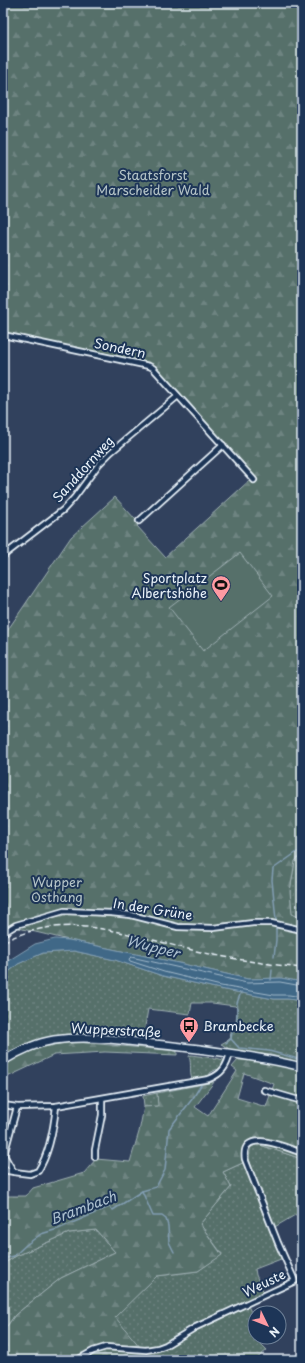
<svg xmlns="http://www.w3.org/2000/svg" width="305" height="1363" viewBox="0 0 305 1363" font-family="'Playpen Sans',sans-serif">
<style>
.green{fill:url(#green-dots);stroke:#9fb0b2}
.forest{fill:url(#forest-firs);stroke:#9fb0b2;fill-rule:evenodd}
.pitch{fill:#566f6b;stroke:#9fb0b2}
.water{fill:#3f6887;stroke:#839fb4}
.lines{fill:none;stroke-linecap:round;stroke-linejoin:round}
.shore{stroke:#a4bacb;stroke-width:1}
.stream{stroke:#839fb4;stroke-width:1.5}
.street-casing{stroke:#e8f1f8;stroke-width:8}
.secondary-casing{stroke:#e8f1f8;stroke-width:10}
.street{stroke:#1d3557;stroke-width:4.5}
.secondary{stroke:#1d3557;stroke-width:7}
.rail{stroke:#e8f1f8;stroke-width:1.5;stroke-dasharray:6 3;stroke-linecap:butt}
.labels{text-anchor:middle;stroke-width:4;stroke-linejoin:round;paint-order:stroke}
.park-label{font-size:13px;fill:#b5c4c7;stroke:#1d3557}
.street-label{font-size:13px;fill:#e8f1f8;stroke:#1d3557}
.poi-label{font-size:13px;fill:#e8f1f8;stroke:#1d3557;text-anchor:end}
.water-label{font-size:14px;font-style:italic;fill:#adc1d0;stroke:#1d3557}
</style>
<defs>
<pattern id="green-dots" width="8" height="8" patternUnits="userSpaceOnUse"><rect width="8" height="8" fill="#566f6b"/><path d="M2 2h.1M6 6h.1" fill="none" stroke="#6e8481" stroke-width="1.8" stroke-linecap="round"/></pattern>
<pattern id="forest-firs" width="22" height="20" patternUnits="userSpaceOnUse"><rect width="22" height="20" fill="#566f6b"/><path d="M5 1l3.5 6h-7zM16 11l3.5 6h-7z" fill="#6e8481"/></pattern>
</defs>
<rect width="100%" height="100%" fill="#31415d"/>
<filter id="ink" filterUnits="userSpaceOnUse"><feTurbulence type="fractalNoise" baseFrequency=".025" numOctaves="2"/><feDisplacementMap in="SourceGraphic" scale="8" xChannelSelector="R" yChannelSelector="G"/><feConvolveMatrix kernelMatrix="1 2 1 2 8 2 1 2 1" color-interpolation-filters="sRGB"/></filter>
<g filter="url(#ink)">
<g class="green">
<path d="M302 853V918L298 917 292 914 290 891 295 861Z"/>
<path d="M74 951 115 960 163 976 220 989 274 999H288L302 1001V1063L271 1055 233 1051 221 1044 230 1039 231 1032 236 1024 237 1008 235 1006 212 1003H192L190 1014 148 1009 143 1038C90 1035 51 1028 3 1057V977L18 964 43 953Z"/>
<path d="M191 1055 213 1058V1059H216V1058L224 1060C225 1065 222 1068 218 1071L217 1069 210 1073 211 1076 192 1079C189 1072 192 1065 189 1056Z"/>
<path d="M157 1093 159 1106 144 1107 143 1096Z"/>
<path d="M257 1144 302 1159V1211L273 1228 286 1257 255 1269 256 1275 264 1293 246 1302 255 1320V1337H263L261 1344 267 1350 255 1360H151L114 1317 157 1276 198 1271 222 1254 200 1224 231 1187 223 1172 249 1160 250 1148Z"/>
<path d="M96 1230 115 1252 61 1278 15 1315 3 1332V1264L16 1256 69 1233Z"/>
</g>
<g class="forest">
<path d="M3 3H302V853L295 861 290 891 292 914 298 917 302 918V982L281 978 248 979 174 962 69 940 10 926 3 931V634L7 631 71 537 115 497 136 520 139 524 137 526 165 557 251 479 255 477 155 366 151 363 3 333Z"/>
<path d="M77 1042 177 1051V1055L105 1052 54 1055 3 1079V1066C28 1050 48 1044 77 1042Z"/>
<path d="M238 1060H254L302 1070V1159L257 1144 250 1148 249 1160 223 1172 231 1187 200 1224 222 1255 198 1271 157 1276 115 1317 151 1360H3V1332L15 1315 61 1278 115 1252 96 1230 69 1233 16 1256 3 1264V1196H26L33 1188 84 1173 96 1159 130 1162 139 1132 144 1107 158 1106 157 1093 214 1082 195 1107 208 1116 237 1071 232 1067ZM244 1073 274 1084 266 1107 237 1098Z"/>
</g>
<path class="pitch" d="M240 553 273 596 203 651 169 607Z"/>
<path class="water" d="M55 939 69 940 174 962 248 979 281 978 302 982V1001L288 999H274L220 989 163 976 115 960 74 951 43 953 18 964 3 977V964L35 944Z"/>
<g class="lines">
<path class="shore" d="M302 986 280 982 247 983 131 957 129 959 130 961 164 972 221 986 274 995H289L302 997"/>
<g class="stream">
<path d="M276 920 272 880 273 869 297 852"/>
<path d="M274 957 276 940V928"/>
<path d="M271 980 272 970"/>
<path d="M231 1039 239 1048 269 1051 302 1060"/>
<path d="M226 1043 231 1039 232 1033 237 1024V1003L241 992"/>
<path d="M142 1191 153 1216H162L166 1219 168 1226 169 1242 174 1252"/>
<path d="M3 1259 14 1256 26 1245 41 1234 58 1229 109 1207 113 1210 142 1191 156 1187 165 1170 169 1129 193 1098 201 1085"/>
</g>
<g class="street-casing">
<g id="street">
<path d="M3 335 149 366 153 368 254 480"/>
<path d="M139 521 223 445"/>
<path d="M3 556 63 510 74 498 99 464 111 452 178 396"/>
<path d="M3 933 16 925 64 911 111 913 131 915 178 927 213 928 253 923H271L302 930"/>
<path d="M264 1090 302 1101"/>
<path d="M3 1105 17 1107 56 1106 209 1079C222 1074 227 1066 230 1053"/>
<path d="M17 1107 4 1155 9 1164 14 1172 30 1174 38 1171C49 1154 54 1126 56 1106"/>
<path d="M95 1157V1150L102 1115V1099"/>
<path d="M3 1170 14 1172"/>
<path d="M77 1360 93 1351 106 1347 146 1350 158 1348 166 1345 196 1327 295 1281 278 1243 245 1159C240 1126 287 1148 302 1153"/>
</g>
</g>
<g class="secondary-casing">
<path id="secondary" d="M3 1061C19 1051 35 1043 54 1040 86 1035 121 1040 154 1044 204 1049 253 1055 302 1067"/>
</g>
<use href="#street" class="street"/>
<use href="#secondary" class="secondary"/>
<path class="rail" d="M3 942C67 909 132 936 196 951 231 959 267 964 302 968"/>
</g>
</g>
<defs>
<g id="stadium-pin" transform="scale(1)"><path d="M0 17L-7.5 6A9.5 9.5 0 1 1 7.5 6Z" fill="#ff9aa2" stroke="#1d3557"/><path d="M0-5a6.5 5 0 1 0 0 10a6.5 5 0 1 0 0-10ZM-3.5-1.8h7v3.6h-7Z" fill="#111"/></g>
<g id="bus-pin" transform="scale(1)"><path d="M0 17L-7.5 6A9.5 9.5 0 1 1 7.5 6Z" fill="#ff9aa2" stroke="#1d3557"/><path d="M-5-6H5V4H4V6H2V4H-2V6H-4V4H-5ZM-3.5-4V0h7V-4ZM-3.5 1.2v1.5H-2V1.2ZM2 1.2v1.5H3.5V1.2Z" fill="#111"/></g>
</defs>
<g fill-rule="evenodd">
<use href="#stadium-pin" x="221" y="585"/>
<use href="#bus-pin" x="189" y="1026"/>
</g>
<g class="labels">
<g class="park-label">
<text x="153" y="180">Staatsforst<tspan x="153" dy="15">Marscheider Wald</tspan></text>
<text x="57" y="887">Wupper<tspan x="57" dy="15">Osthang</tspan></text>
</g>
<g class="street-label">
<text transform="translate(120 348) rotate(12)" y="5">Sondern</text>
<text transform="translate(83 469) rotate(-48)" y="5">Sanddornweg</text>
<text transform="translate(153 909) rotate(9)" y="5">In der Grüne</text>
<text transform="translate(116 1030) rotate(3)" y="5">Wupperstraße</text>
<text transform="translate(264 1283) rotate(-26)" y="5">Weuste</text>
</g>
<g class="poi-label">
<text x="207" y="583">Sportplatz<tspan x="207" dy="15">Albertshöhe</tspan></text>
<text x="203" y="1031" text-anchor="start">Brambecke</text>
</g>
<g class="water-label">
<text transform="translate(153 947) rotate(14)" y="5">Wupper</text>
<text transform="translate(83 1208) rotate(-21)" y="5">Brambach</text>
</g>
</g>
<rect width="305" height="1363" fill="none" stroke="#1d3557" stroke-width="16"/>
<rect x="8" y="8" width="289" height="1347" fill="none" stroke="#e8f1f8" stroke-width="1.5" filter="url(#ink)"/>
<g transform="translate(267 1325) rotate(133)"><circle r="19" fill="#1d3557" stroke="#6e8097"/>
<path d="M0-3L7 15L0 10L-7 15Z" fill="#ff9aa2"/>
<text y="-6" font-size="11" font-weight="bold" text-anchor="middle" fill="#e8f1f8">N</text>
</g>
</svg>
